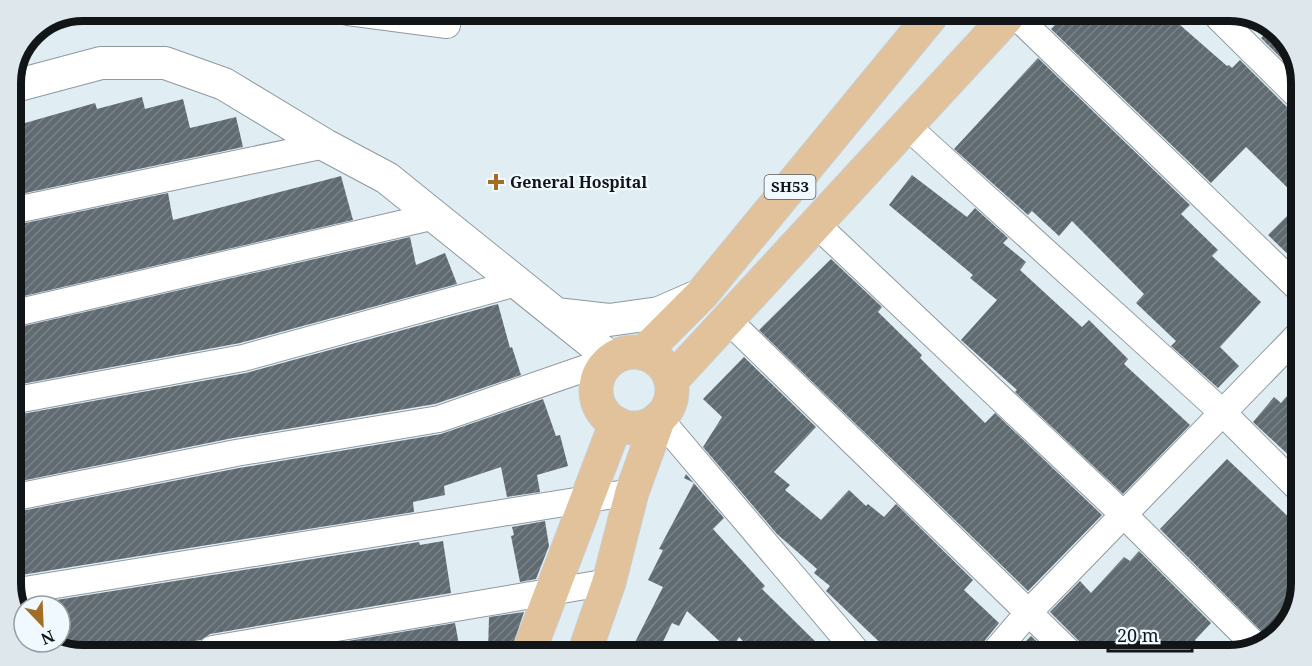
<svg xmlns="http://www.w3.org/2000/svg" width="1312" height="666" viewBox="0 0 1312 666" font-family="'Noto Serif',serif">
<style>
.building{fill:url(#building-hatch)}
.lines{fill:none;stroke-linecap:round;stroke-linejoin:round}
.minor-casing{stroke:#8e99a0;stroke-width:28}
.tertiary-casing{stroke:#8e99a0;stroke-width:34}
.primary-casing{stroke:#cbcccc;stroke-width:35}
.minor{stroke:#fff;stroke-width:26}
.tertiary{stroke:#fff;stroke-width:32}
.primary{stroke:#e2c29a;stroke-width:33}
.poi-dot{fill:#a26e26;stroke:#eff9ff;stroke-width:2}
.labels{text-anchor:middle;stroke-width:4.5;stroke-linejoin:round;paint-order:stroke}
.shield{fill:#eff9ff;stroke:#54595d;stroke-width:1.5}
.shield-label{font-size:15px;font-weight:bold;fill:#111517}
.poi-label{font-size:16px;font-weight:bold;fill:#111517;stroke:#eff9ff;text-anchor:start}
.rim{fill:none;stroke:#111517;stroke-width:8}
</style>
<defs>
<pattern id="building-hatch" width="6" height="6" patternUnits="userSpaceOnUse" patternTransform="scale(1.5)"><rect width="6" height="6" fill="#606b71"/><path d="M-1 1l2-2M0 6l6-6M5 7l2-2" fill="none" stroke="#7a8287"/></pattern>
</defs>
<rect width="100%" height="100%" fill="#e0edf3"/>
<g class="building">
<path d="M1062 17 1172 18 1227 66 1229 65 1232 68 1240 60 1290 110 1301 114 1300 200 1246 147 1211 183 1051 29Z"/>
<path d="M1272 28 1289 43 1301 78 1261 38Z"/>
<path d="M1038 58 1190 205 1181 214 1218 250 1212 256 1261 302 1220 347 1239 366 1218 388 1171 346 1176 341 1136 303 1144 294 1072 221 1059 236 1032 211 1028 215 954 149Z"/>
<path d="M142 97 145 109 183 99 190 128 236 117 243 147 11 196V127L95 103 97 109Z"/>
<path d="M912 175 967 217 975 208 1008 238 1003 243 1026 262 1020 270 1082 327 1089 320 1128 359 1124 364 1190 425 1123 494 1015 392 1017 390 961 340 997 300 970 278 973 275 889 205Z"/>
<path d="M341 176 353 220 11 299V226L168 193 173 220Z"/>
<path d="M1300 203 1299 230V265L1268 235Z"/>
<path d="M410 237 416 265 445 253 457 284 240 343 11 386V329Z"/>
<path d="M831 259 882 307 878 312 922 355 920 358 985 423 995 413 1102 515 1028 591 759 330Z"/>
<path d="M498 304 510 348 512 347 521 375 435 404 233 438 11 483V416L246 373Z"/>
<path d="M744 357 816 427 774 472 790 485 785 490 821 520 849 490 866 506 868 504 884 517 896 504 973 580 964 590 999 623 982 644 978 654 891 653 826 591 830 586 814 573 817 569 777 534 703 447 722 417 703 399Z"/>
<path d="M1297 384 1296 427V462L1253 422 1274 397 1281 403Z"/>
<path d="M543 399 556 436 560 435 568 466 537 475 540 492 507 497 501 467 444 486 445 495 413 502 414 512 15 576 11 543 16 542 11 513 239 468 441 434Z"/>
<path d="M1227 459 1295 523 1294 615 1270 640 1160 529Z"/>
<path d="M686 474 724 518 713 529 765 586 762 589 827 653 754 652 739 637 731 652 687 611 679 626 672 623 658 652H630L663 587 648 580 663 550 659 549 694 483 684 478Z"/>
<path d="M545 521 549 546 536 579 520 582 511 536 514 535 512 527Z"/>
<path d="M443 541 451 593 210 634 201 640 169 645 145 648H51L44 642H60V606H24V624L19 606 419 542 420 545Z"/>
<path d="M1139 551 1211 623 1195 640 1211 655H1086L1081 643 1050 612 1080 581 1091 593 1124 557 1130 561Z"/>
<path d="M524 612 511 651H488L489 617Z"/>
<path d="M455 623 460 650 300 649Z"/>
<path d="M1031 636 1050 654H1013Z"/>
</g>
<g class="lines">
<g class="minor-casing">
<g id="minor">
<path d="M348 12 447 25 449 13"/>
<path d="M1017 17 1298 288"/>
<path d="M1219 18 1301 99"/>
<path d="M908 127 1222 412 1296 486"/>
<path d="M11 211 325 145"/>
<path d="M817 225 1123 514 1258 648"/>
<path d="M11 314 435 216"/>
<path d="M727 319 1071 654"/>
<path d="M11 401 243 358 516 283"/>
<path d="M659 418 858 653"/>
<path d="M11 498 236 453 439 419 612 359"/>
<path d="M12 592 632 492"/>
<path d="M212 649 609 582"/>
<path d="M993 654 1028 613 1298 335"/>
</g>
</g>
<g class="tertiary-casing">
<g id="tertiary">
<path d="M11 87 101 63H165L224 84 325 145 387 178 612 359"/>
<path d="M556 314 609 320 659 313 698 296"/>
</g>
</g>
<g class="primary-casing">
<g id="primary">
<circle cx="634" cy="390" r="38"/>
<path d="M643 353 702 294 931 16"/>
<path d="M671 381 1007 17"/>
<path d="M529 651 616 423"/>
<path d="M585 651 609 582 632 492 659 418"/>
</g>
</g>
<use href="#minor" class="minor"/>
<use href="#tertiary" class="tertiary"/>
<use href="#primary" class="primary"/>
</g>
<path class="poi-dot" d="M493 173h6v6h6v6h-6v6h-6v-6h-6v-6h6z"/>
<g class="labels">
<rect class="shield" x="764.5" y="175" width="51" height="24" rx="4.5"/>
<g class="shield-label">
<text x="790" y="192">SH53</text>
</g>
<g class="poi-label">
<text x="510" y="188">General Hospital</text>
</g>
</g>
<path d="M0 0H1312V666H0ZM83 21H1229A62 62 0 0 1 1291 83V583A62 62 0 0 1 1229 645H83A62 62 0 0 1 21 583V83A62 62 0 0 1 83 21Z" fill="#dde7ec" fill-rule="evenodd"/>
<path class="rim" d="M83 21H1229A62 62 0 0 1 1291 83V583A62 62 0 0 1 1229 645H83A62 62 0 0 1 21 583V83A62 62 0 0 1 83 21Z"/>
<g transform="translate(42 624) rotate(157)"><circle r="28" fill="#eff9ff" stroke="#969ea2" stroke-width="1.5"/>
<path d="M0-4.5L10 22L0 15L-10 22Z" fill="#a26e26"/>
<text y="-9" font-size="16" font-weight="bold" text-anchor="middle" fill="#111517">N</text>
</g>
<path d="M1108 642v9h84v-9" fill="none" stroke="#111517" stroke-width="3"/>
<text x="1117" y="642" font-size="18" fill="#111517" stroke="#eff9ff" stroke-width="4.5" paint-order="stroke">20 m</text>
</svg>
